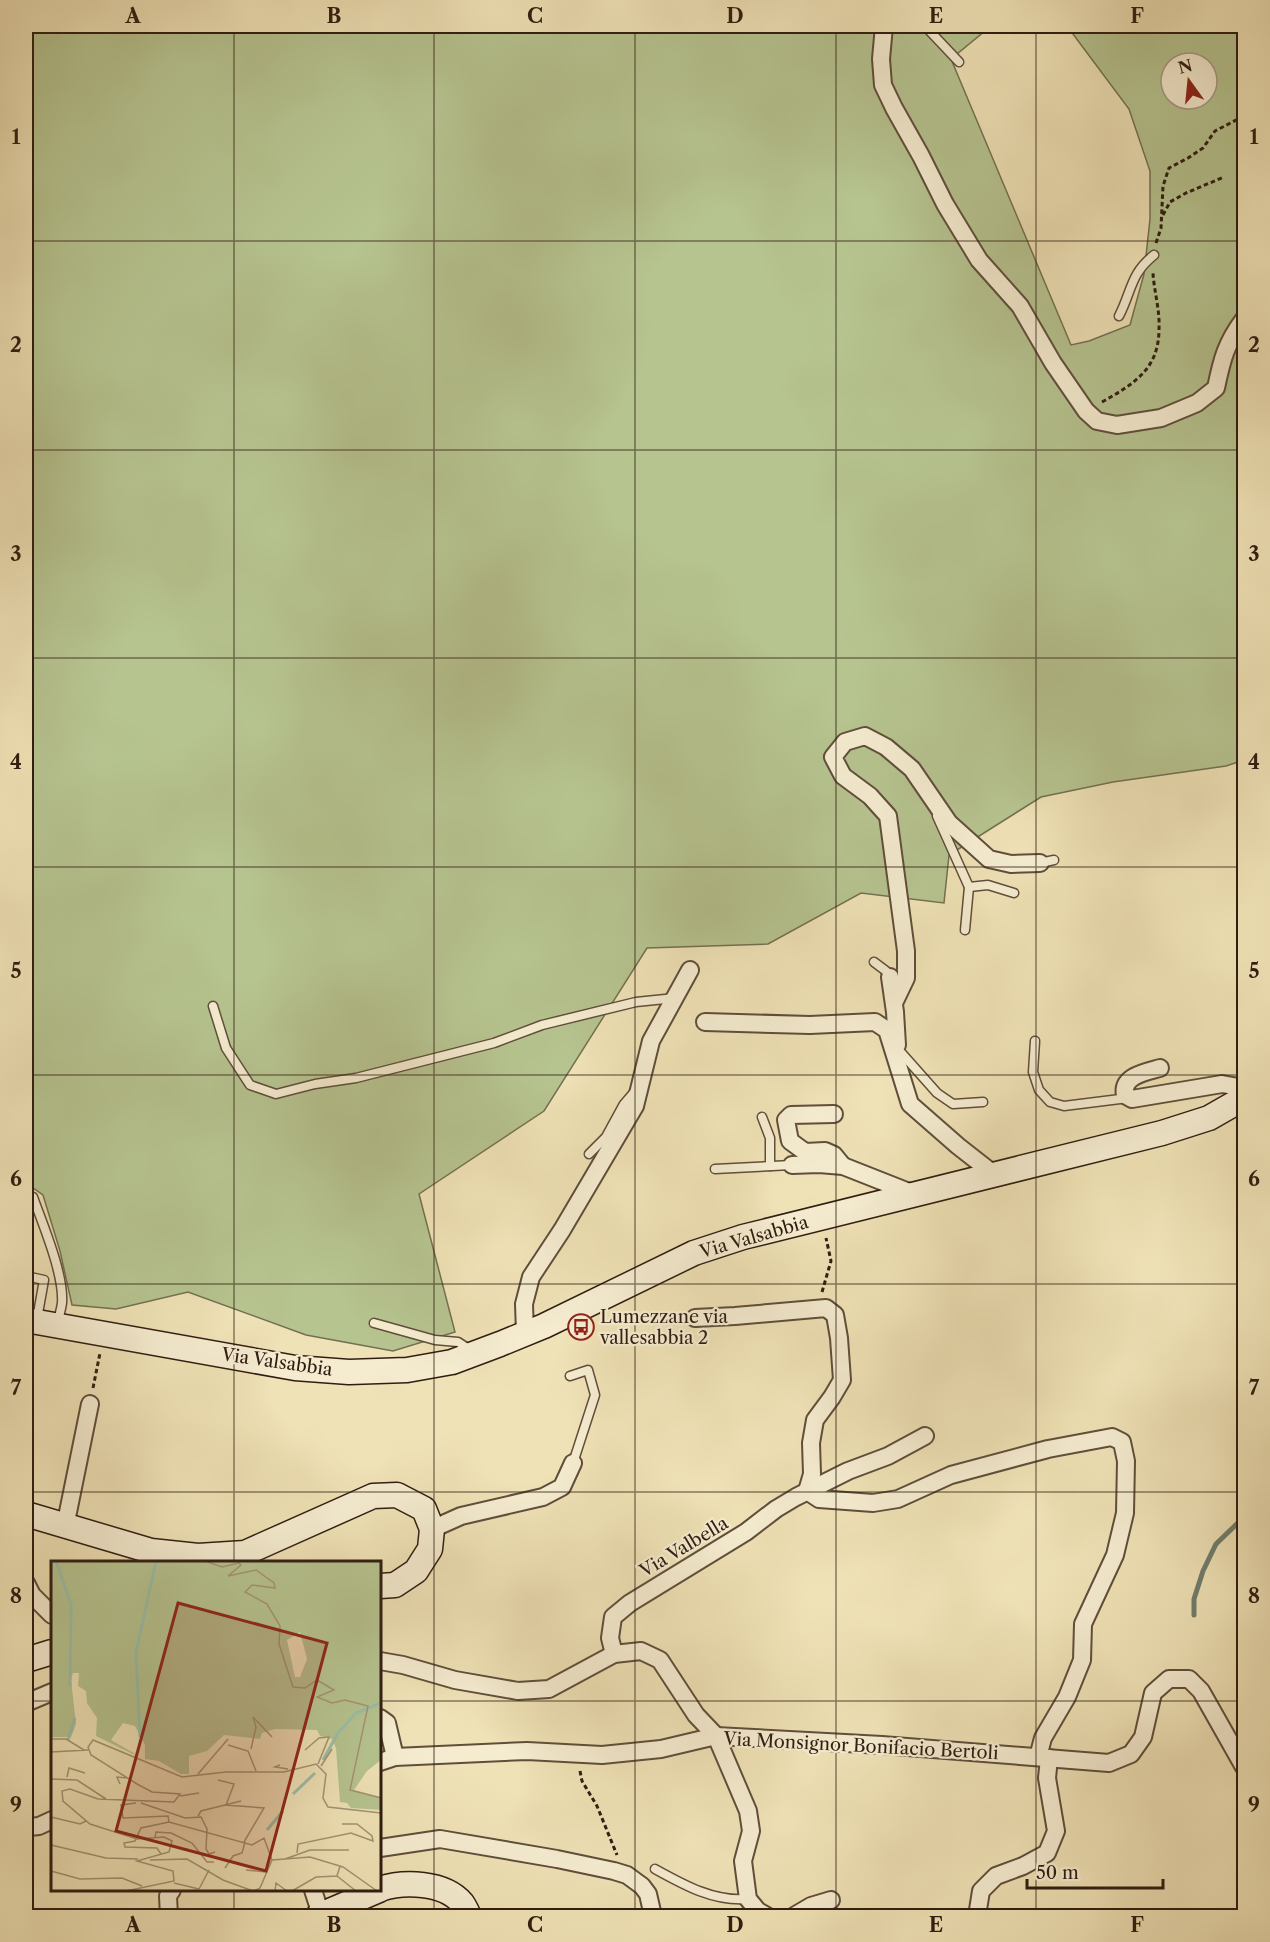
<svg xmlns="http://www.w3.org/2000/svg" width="1270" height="1942" viewBox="0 0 1270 1942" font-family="'Libre Caslon Text',serif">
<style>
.green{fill:#b6c490;stroke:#737051;stroke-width:1.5;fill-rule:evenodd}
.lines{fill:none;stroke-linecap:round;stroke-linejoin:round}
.stream{stroke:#707e6c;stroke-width:5}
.service-casing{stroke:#604e3b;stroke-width:11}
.minor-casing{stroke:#604e3b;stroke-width:20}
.secondary-casing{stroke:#301d12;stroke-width:27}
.path{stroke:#301d12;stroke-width:3;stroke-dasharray:4.5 3;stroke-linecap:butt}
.service{stroke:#f5ecd0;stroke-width:8}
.minor{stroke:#f5ecd0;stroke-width:16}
.secondary{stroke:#f5ecd0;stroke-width:24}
.grid{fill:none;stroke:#301d12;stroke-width:1.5;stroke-opacity:0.55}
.labels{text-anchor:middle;stroke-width:4.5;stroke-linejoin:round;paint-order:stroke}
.street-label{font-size:18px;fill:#301d12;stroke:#f5ecd0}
.poi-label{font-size:18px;fill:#301d12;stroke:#f5ecd0;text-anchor:start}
.inset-river{fill:none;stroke:#9bbfa8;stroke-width:3}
.inset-road{fill:none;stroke:#a39374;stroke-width:1.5}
.view{fill:#8f2418;fill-opacity:0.15;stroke:#8f2418;stroke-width:3}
.inset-edge{fill:none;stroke:#301d12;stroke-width:3}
.neatline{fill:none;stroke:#301d12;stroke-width:2}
.grid-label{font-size:20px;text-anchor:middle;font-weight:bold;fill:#301d12}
</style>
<rect width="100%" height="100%" fill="#efe2b6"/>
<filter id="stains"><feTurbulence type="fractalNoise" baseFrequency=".00333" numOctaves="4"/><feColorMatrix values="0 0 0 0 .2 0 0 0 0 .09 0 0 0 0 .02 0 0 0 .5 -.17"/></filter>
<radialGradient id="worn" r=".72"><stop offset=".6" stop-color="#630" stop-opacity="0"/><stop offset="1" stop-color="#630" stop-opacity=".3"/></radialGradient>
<path class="green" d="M26 26H991L951 59 1071 345 1089 341 1130 325 1144 274 1150 219V171L1129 109 1067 26H1244V760L1226 766 1113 782 1041 797 949 855 944 903 861 893 768 944 647 948 544 1111 419 1194 455 1332 393 1351 306 1335 188 1292 116 1309 72 1305 60 1251 43 1195 26 1183ZM1171 63H1207V99H1171Z"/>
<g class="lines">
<path class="stream" d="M1194 1615V1599L1203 1571 1216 1544 1244 1517"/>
<g class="service-casing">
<g id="service">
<path d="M925 26 959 62"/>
<path d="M1119 316C1132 291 1130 274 1154 255"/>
<path d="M937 816 969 887 965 930"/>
<path d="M1040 863 1054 860"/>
<path d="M969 887 988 885 1014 893"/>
<path d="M874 962 886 971 890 977"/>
<path d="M213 1006 226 1048 250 1085 276 1094 315 1084 356 1078 494 1043 542 1025 636 1002 675 998"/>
<path d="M1035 1041 1033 1072 1039 1090 1050 1102 1064 1106 1128 1098"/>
<path d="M897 1048 937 1093 953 1104 983 1102"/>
<path d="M762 1117 770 1138V1166"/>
<path d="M589 1154 606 1137 624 1104 636 1090"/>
<path d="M715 1169 792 1165"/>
<path d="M33 1197C43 1225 64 1274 62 1303 61 1310 59 1316 58 1322"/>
<path d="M26 1276 44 1280 37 1319"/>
<path d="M374 1323 435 1340 458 1342 472 1351"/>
<path d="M570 1376 588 1370 595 1395 573 1463"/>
<path d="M655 1869C684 1885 714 1902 748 1899"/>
</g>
</g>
<g class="minor-casing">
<g id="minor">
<path d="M884 26 881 59 883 85 894 108 921 156 945 204 979 260 1020 306 1053 363 1086 411 1097 421 1117 425 1161 418 1197 403 1216 388C1222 359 1226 343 1244 319"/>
<path d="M890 977 895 1012 897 1045"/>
<path d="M894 1003 906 978V951L888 816 870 796 843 776 833 757 845 742 865 736 886 747 912 769 949 823 989 859 1011 864 1040 863"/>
<path d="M705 1022 810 1025 875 1022 887 1030 910 1104 958 1146 995 1175"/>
<path d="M1160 1068C1146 1072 1121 1076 1125 1095L1132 1099 1222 1084 1244 1088"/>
<path d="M834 1114 791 1115 786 1120 790 1141 805 1152 825 1151 834 1155 843 1166"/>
<path d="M792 1165 819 1164 843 1166 914 1194"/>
<path d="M695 1318 735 1316 826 1308 835 1315 839 1338 842 1380 832 1397 815 1420 811 1443 812 1474 807 1491 819 1499 873 1503 898 1499 951 1475 1048 1449 1112 1437 1122 1442 1126 1461 1125 1513 1115 1555 1083 1624 1082 1660 1067 1697 1043 1738 1038 1757"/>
<path d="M525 1333 524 1304 531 1277 562 1230 635 1106 651 1041 690 970"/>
<path d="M65 1527 90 1404"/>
<path d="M432 1529 461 1516 543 1497 562 1487 573 1463"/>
<path d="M26 1583 32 1595 52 1615"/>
<path d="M614 1654 610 1638 613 1617 630 1603 746 1532 776 1509 796 1497 848 1471 888 1456 925 1436"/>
<path d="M380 1661 403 1665 455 1680 518 1691 549 1689 614 1654 641 1651 660 1660 696 1715 716 1736 748 1811 751 1831 743 1861 748 1899 758 1911 767 1916"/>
<path d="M26 1703 52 1692"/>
<path d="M380 1718 387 1723 395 1757"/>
<path d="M380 1762 395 1757 527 1751 602 1755 661 1749 716 1736 882 1745 1109 1763 1131 1754 1143 1737 1153 1693 1169 1679H1189L1201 1691 1244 1767"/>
<path d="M26 1825 29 1827 39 1826 52 1820"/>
<path d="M380 1848 440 1839 557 1859 614 1871 627 1875 642 1886 648 1894 653 1916"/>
<path d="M313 1890 321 1915"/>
<path d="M169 1916 168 1896 172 1890"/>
<path d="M794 1916 811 1906 831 1900"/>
<path d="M977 1916 981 1891 996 1876 1023 1866 1047 1853 1056 1831 1047 1778 1049 1758"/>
</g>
</g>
<g class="secondary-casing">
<g id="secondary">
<path d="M26 1320 295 1368 349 1372 407 1370 452 1362 500 1344 544 1326 694 1253 743 1237 1162 1133 1209 1118 1244 1098"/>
<path d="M26 1514 151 1551 198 1556 245 1553 373 1496 397 1495 424 1509 432 1529 430 1549 416 1571 395 1585 380 1586"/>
<path d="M26 1660 52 1652"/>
<path d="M380 1889C404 1881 444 1882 462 1903 465 1907 467 1912 469 1916"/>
<path d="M318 1916 379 1890"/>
</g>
</g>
<g class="path">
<path d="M1163 215 1170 202 1186 193 1224 177"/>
<path d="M1156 243 1161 228 1163 186 1169 168 1188 158 1203 148 1215 131 1244 116"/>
<path d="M1102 402C1134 384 1159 369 1159 329 1160 310 1154 291 1153 273"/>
<path d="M822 1292 831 1261 826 1238"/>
<path d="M93 1388 100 1353"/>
<path d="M580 1771 582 1781 597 1806 617 1855"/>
</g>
<use href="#service" class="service"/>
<use href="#minor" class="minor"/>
<use href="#secondary" class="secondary"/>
</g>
<path class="grid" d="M234 26V1562M434 26V1916M635 26V1916M836 26V1916M1036 26V1916M26 241H1244M26 450H1244M26 658H1244M26 867H1244M26 1075H1244M26 1284H1244M26 1492H1244M26 1701H52M380 1701H1244M234 1890V1916"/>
<defs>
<g id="bus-ring" transform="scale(1.35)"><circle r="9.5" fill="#f5ecd0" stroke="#8f2418" stroke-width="1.5"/><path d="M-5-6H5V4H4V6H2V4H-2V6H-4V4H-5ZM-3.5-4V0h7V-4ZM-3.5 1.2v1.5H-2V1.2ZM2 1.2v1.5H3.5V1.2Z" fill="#8f2418"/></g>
</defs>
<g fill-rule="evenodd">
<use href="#bus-ring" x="581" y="1327"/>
</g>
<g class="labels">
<g class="street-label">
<text transform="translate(754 1237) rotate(-16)" y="6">Via Valsabbia</text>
<text transform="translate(277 1362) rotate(8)" y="6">Via Valsabbia</text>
<text transform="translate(684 1547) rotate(-31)" y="6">Via Valbella</text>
<text transform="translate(861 1746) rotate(3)" y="6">Via Monsignor Bonifacio Bertoli</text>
</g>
<g class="poi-label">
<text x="600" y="1323">Lumezzane via<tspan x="600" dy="21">vallesabbia 2</tspan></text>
</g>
</g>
<g transform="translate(51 1561)">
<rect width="330" height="330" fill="#efe2b6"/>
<path d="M0 0H330V199L316 210 303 229 330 236V249L300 247 296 242 289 241 285 187 281 178 269 175 266 169 224 168 211 172 209 178 173 174 156 190 138 195V213H130L108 200 94 198V184L84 165 72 162 60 179 86 194 82 193 45 175 46 157 36 142 35 130 27 125 28 112H22L20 119 25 163 20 176H0ZM249 71 256 98 249 116H244L236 79Z" fill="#b6c490" fill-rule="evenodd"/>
<path class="inset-river" d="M5 0 20 43 19 126M89 176 85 92 105 0M17 179 24 157M272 199 287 172 305 152 330 142M242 233 264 212M216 269 232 250"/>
<path class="inset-road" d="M154 0 171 6 188 2 190 4 177 15 205 9 223 22 224 27 201 24 194 31 216 43 229 65 228 83 242 126 254 127 266 119 283 129 266 136 281 142 294 139 317 145 299 229 330 237M0 178H15L33 189M177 184 197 190 205 210M200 188 205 166 202 156 221 176M254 189 268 177 278 176 267 203M0 191 37 189M229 204 224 206 237 208M270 205 281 188M147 213 177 178M16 216 18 207 34 212M0 218 26 219 55 238M167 219 183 223 175 244 213 247 193 281M69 223 66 216 77 217M129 235 148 232M85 242 70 244 72 257 117 255 118 261M90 242 134 257 150 256 156 268 155 288 158 293 164 291M147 255 150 250 190 240M0 256 29 263 35 260M104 277 105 271 120 272 141 282 156 301H163M0 284 55 297 87 298M246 292 247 283 300 272 322 280 321 275 306 263H291M110 293 106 287 74 286 73 282 84 280 90 267 118 261 201 284 213 277 221 299M234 298 259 289H298M99 299 136 298 172 319 202 330M221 299 259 296 292 306 326 330M289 305 286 315 305 330M174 307 182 295 191 292 194 281M195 309 215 311M0 310 29 318 71 317 91 325M123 322 148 328M148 328 158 309M75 330 123 320 122 310 86 300 118 291 121 280 113 276 86 278 39 263 12 240 11 230 19 228 47 238 123 241 129 233 101 231 86 223 40 194 37 186 42 179 131 216 175 211H233L265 203 275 213 272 237 277 246 330 252M203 330 209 327 221 299M224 330 225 322 236 330M241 330 265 316 286 315"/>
<path class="view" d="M127 42 276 82 215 310 65 270Z"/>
<rect width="330" height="330" class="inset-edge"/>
</g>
<rect width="1270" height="1942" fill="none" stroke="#efe2b6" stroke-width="66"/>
<g transform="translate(1189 81) rotate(345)"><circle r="28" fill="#f5ecd0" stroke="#a69984" stroke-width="1.5"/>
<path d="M0-4.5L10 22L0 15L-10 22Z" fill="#8f2418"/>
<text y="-9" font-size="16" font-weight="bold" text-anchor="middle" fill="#301d12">N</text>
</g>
<path d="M1027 1879v9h136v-9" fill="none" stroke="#301d12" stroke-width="3"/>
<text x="1036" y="1879" font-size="18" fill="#301d12" stroke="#f5ecd0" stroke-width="4.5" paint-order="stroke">50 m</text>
<rect x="33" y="33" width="1204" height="1876" class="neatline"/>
<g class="grid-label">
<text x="133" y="23">A</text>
<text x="334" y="23">B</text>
<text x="535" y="23">C</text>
<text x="735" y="23">D</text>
<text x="936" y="23">E</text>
<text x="1137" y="23">F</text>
<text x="16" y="144">1</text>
<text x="1254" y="144">1</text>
<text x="16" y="352">2</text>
<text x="1254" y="352">2</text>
<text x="16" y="561">3</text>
<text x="1254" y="561">3</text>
<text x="16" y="769">4</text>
<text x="1254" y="769">4</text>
<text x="16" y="978">5</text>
<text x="1254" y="978">5</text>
<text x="16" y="1186">6</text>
<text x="1254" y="1186">6</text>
<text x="16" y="1395">7</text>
<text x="1254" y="1395">7</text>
<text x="16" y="1603">8</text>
<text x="1254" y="1603">8</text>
<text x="16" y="1812">9</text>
<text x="1254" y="1812">9</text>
<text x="133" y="1932">A</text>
<text x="334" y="1932">B</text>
<text x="535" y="1932">C</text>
<text x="735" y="1932">D</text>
<text x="936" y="1932">E</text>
<text x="1137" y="1932">F</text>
</g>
<rect width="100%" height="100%" filter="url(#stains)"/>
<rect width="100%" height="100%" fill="url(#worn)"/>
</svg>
